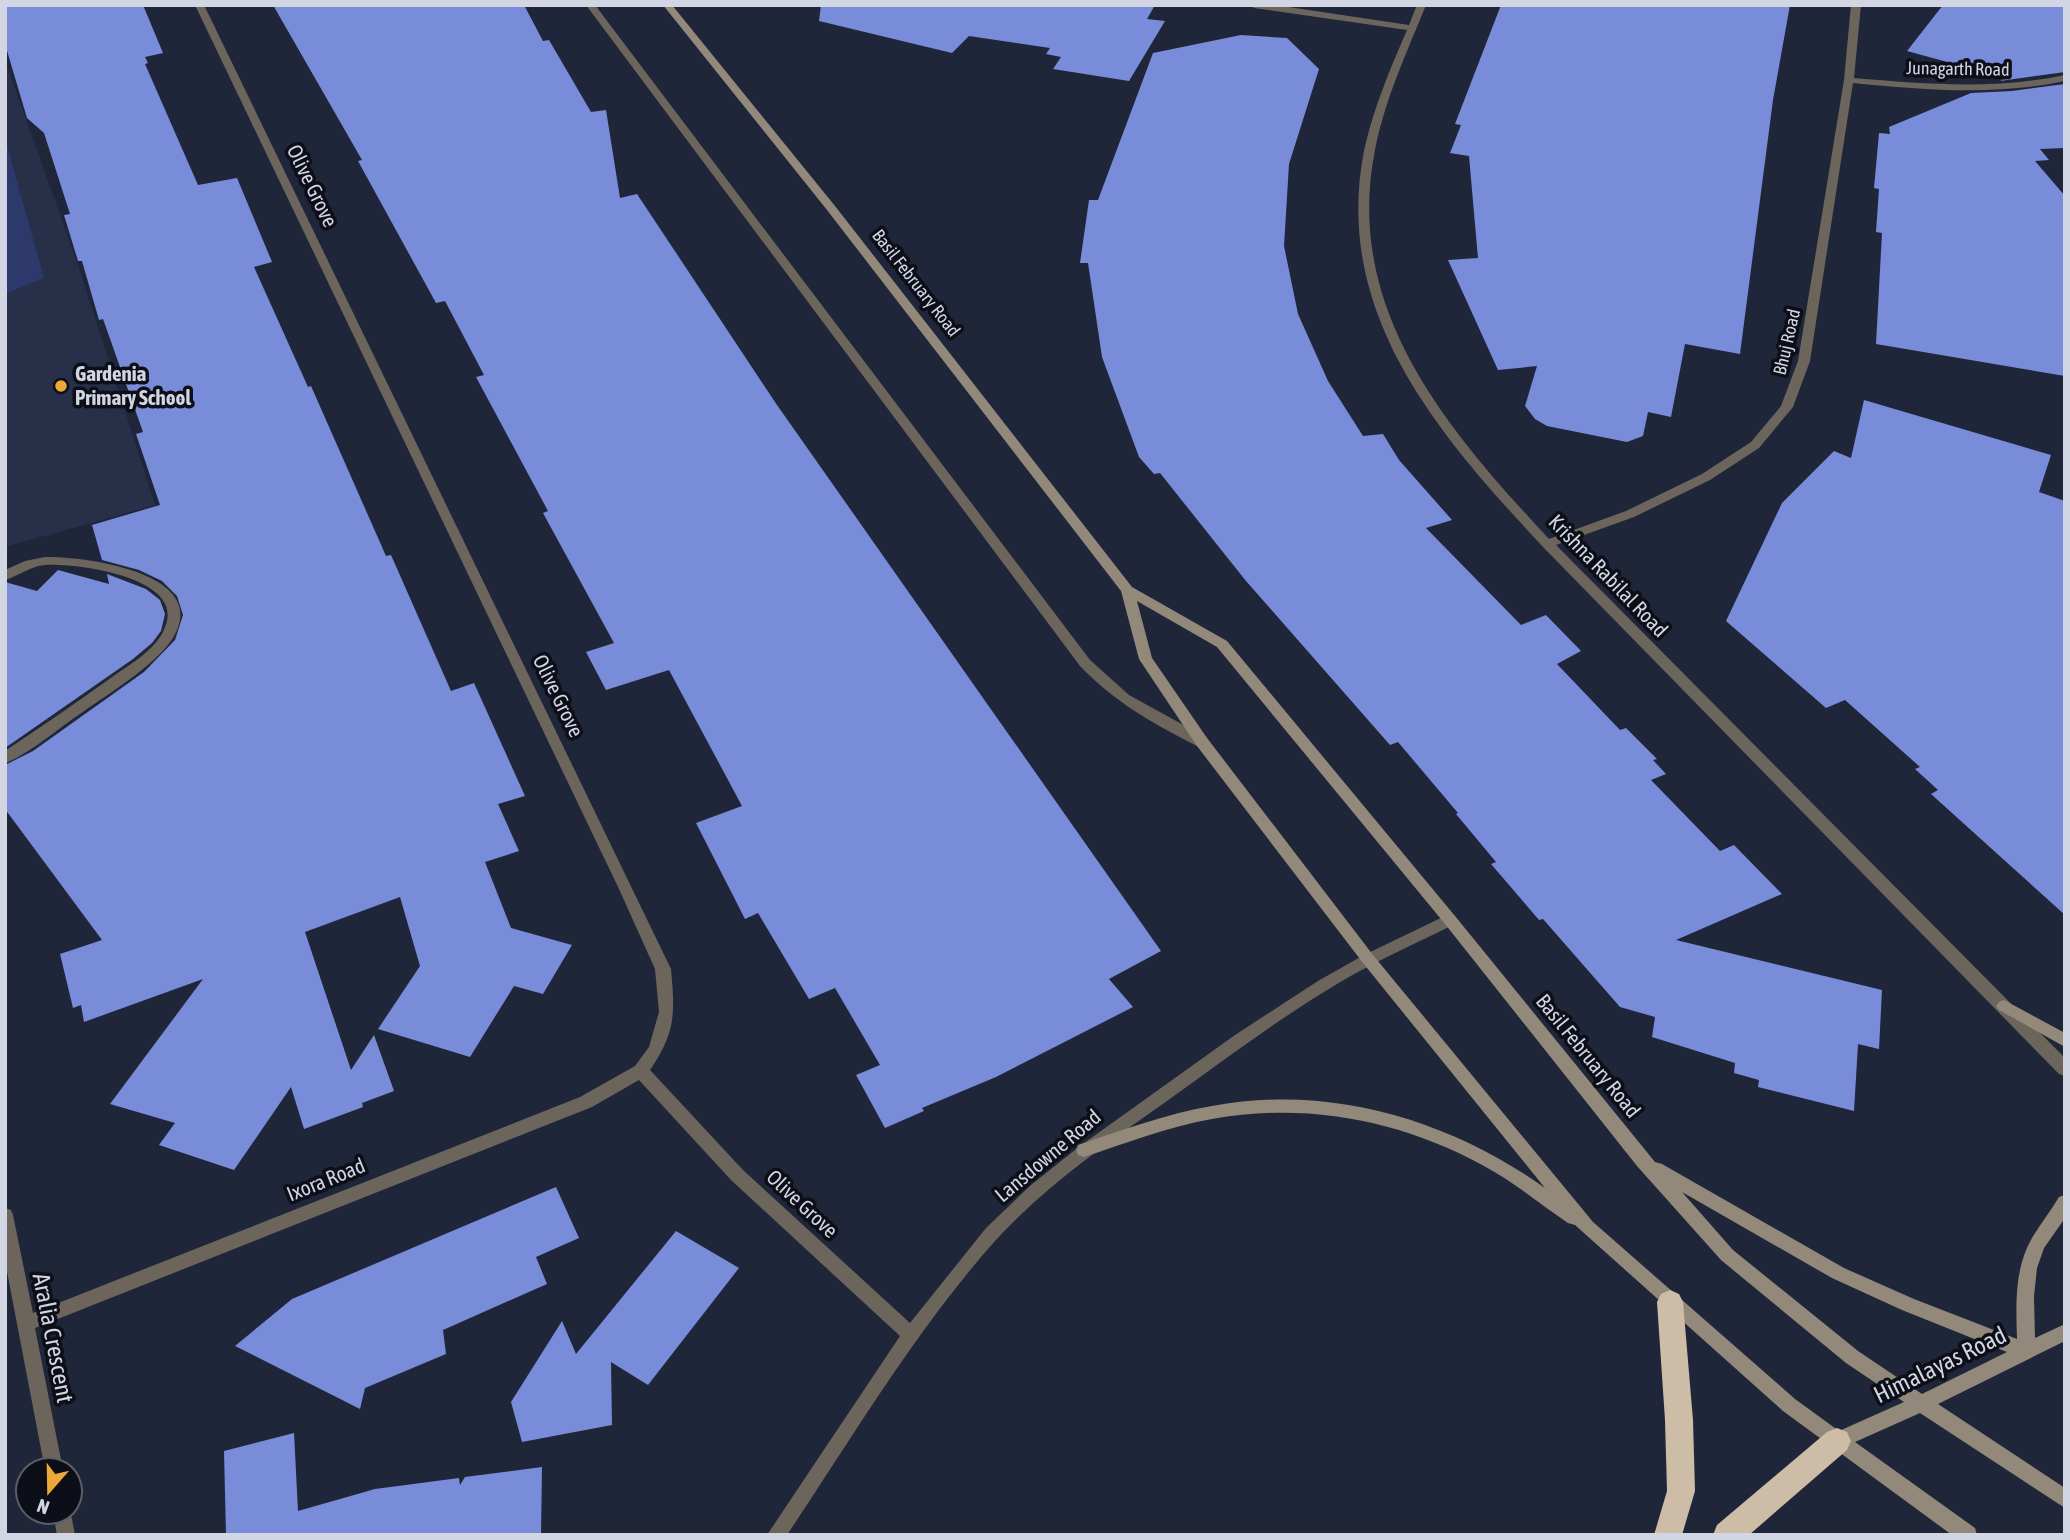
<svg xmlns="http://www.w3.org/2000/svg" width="2070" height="1540" viewBox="0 0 2070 1540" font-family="'Asap Condensed',sans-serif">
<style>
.built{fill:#282f48}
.green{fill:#2e396b}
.building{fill:#788cd9}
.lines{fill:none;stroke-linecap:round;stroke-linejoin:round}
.lane{fill:#6c655c;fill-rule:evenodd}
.street{fill:#6c655c;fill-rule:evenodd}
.secondary{fill:#93897a;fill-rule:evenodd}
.highway{fill:#cdbca6;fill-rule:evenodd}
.poi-dot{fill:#eca93a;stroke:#0d0f18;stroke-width:2.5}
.labels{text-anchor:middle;stroke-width:7;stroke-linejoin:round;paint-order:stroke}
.far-street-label{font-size:18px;fill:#d2d6e3;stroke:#0d0f18}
.street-label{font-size:21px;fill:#d2d6e3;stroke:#0d0f18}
.poi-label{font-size:21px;font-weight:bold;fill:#d2d6e3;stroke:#0d0f18;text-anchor:start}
.near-street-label{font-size:24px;fill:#d2d6e3;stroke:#0d0f18}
</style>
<rect width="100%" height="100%" fill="#202639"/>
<path class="built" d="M5 60 79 268 155 505 5 547Z"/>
<path class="green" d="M5 138 44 278 5 294Z"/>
<g class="building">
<path d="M5 5H143L163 53 145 57 148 63 145 64 198 185 237 178 272 262 254 267 308 387 311 386 386 556 391 555 451 691 474 683 525 796 498 804 519 851 485 862 511 928 572 945 543 994 514 986 470 1057 378 1029 420 966 400 897 305 932 351 1070 374 1035 394 1091 362 1103 363 1107 304 1129 291 1087 234 1170 159 1145 175 1123 110 1104 203 979 84 1022 81 1005 73 1008 60 954 102 940 5 809V765L33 751 144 672 175 640 183 615 177 596 162 581 139 570 102 560 92 525 160 505 136 434 143 432 103 319 99 320 82 261H78L64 215 70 214 44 133 27 118 5 44Z"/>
<path d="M273 5H524L543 41 549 40 591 112 606 110 620 198 637 194 777 405 1161 951 1109 979 1133 1007 996 1077 922 1108 924 1111 885 1128 856 1075 880 1065 835 988 809 999 758 913 745 919 696 823 742 806 669 670 606 690 586 652 614 643 543 513 548 511 476 377 484 375 445 301 436 303 358 161 362 160Z"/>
<path d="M821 5H1155L1147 19 1165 21 1129 81 1053 69 1061 57 1046 54 1050 48 969 36 952 53 819 21Z"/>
<path d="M1501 5H1790L1773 100 1740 354 1685 344 1671 417 1648 412 1643 436 1627 442 1547 426 1535 419 1525 406 1537 366 1498 370 1448 260 1478 258 1469 156 1450 153 1461 125 1455 124Z"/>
<path d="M1943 5H2065V72L2000 81 2006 78 1907 51Z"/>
<path d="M1241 35 1287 38 1319 69 1289 164 1284 246 1298 314 1328 381 1363 436 1383 434 1399 460 1452 520 1426 528 1521 625 1546 615 1581 651 1557 664 1620 730 1626 728 1657 759 1653 760 1666 774 1651 780 1720 851 1734 845 1782 894 1676 940 1882 990 1879 1049 1858 1044 1854 1111 1758 1087 1759 1080 1734 1073 1735 1063 1652 1037 1655 1017 1620 1007 1543 919 1539 920 1491 864 1496 862 1456 814 1458 813 1398 742 1390 745 1246 581 1160 473 1154 474 1139 457 1102 357 1088 263H1080L1089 200H1098L1153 53Z"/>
<path d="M2065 84V148L2040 149 2049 160 2035 161 2065 196V376L1876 344 1882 233 1876 232 1879 189 1874 188 1879 133 1890 134 1889 127 1971 93 2012 91Z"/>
<path d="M1864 400 2051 455 2039 492 2065 501V915L1931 794 1938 790 1915 769 1920 767 1845 700 1826 708 1726 621 1782 503 1834 451 1851 458Z"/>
<path d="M58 570 109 584 107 574 146 589 160 600 165 614 161 631 152 643 133 659 5 748V582L37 591Z"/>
<path d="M556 1187 579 1238 536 1257 547 1284 443 1330 446 1354 365 1388 360 1409 235 1346 292 1299Z"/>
<path d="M676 1231 739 1268 648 1385 611 1362 612 1425 522 1442 511 1402 562 1321 576 1354Z"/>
<path d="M294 1433 298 1511 375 1489 459 1478 460 1485 465 1477 542 1467 541 1535H226L224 1451Z"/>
</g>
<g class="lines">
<path class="lane" d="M45 557C84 556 213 573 173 638 155 666 105 696 77 716 58 729 26 756 5 763V751C42 726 79 701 115 675 132 663 153 651 163 632 193 578 77 563 45 565 30 566 19 576 5 580V570L25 561Z"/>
<g class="street">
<path d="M195 5H204L671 969C675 1013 676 1032 650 1070L743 1170 910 1323 986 1228 1031 1185 1080 1146 1235 1035 1318 981 1364 955 1445 916H1455L1457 920 1455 924C1417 943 1378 960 1342 981 1281 1017 1224 1060 1167 1101 1107 1143 1045 1186 995 1241 915 1331 854 1435 787 1535H767L900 1336 731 1180 639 1080 592 1107 35 1328 63 1470H45L5 1261V1208L11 1210 13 1215 33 1313 580 1097 635 1066 649 1047 659 1012 655 969 619 889Z"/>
<path d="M586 5H595L1090 660 1129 695 1207 738 1209 742 1207 746H1197C1154 724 1114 702 1080 666Z"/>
<path d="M1250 5H1275L1409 25 1417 5H1426C1407 52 1385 99 1375 150 1343 310 1448 430 1549 539L1626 511 1702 474 1751 442 1781 406 1798 361 1844 80 1851 5H1861L1854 78C1925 84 1994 90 2065 75V81C1994 96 1925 90 1853 83L1810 361 1793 407 1759 448 1710 480 1634 517 1556 545 2065 1058V1076L2059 1074 1543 547C1440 436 1332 314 1364 151 1373 109 1390 69 1407 30L1254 8Z"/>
<path d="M70 1509 75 1535H57L53 1512H70Z"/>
</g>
<g class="secondary">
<path d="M663 5H672L835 206 1132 587 1227 641 1455 916 1655 1162 1662 1164 1844 1268 1914 1299 2017 1339C2016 1305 2014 1269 2032 1238 2040 1224 2051 1211 2059 1197L2065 1195V1218L2044 1248 2037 1268 2034 1296 2035 1338 2065 1324V1341L1938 1404 2065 1488V1508L1920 1413 1855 1442 1975 1528 1977 1535H1952L1783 1411 1575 1225 1568 1223C1540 1204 1514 1182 1484 1166 1401 1120 1306 1102 1212 1119 1168 1127 1126 1143 1084 1157L1078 1155 1076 1150 1078 1145C1122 1130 1166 1114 1212 1106 1330 1084 1448 1119 1545 1188L1363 963 1197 746 1139 659 1121 591 827 210ZM1137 601 1217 647 1445 924 1637 1166 1721 1260 1846 1363 1904 1402 1839 1431 1795 1399 1593 1222 1373 955 1207 738 1152 658ZM1682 1192 1832 1278 1902 1310 2007 1352 1922 1394 1858 1351 1733 1250Z"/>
<path d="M2004 1000 2065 1033V1047L1999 1010 1996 1006 1999 1002Z"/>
</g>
<g class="highway">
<path d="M1670 1290 1679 1294 1683 1302 1693 1420 1695 1491 1682 1535H1654L1667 1491 1665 1420 1657 1302 1661 1294Z"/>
<path d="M1837 1428 1847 1432 1851 1441 1847 1450 1749 1535H1713L1717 1525 1827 1432Z"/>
</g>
</g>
<circle class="poi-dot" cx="61" cy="386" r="7"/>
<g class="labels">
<g class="far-street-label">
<text transform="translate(1958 69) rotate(1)" y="6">Junagarth Road</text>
<text transform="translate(916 283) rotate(52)" y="6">Basil February Road</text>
<text transform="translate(1787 342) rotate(-77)" y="6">Bhuj Road</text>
</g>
<g class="street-label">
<text transform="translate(312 186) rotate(64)" y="7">Olive Grove</text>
<text transform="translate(1608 576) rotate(46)" y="7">Krishna Rabilal Road</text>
<text transform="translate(558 696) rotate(64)" y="7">Olive Grove</text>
<text transform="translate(1588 1056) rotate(51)" y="7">Basil February Road</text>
<text transform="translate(1048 1156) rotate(-40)" y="7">Lansdowne Road</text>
<text transform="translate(326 1180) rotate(-22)" y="7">Ixora Road</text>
<text transform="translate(802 1204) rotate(43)" y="7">Olive Grove</text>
</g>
<g class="poi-label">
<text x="75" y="381">Gardenia<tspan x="75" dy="24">Primary School</tspan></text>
</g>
<g class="near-street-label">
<text transform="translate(53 1338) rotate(79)" y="8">Aralia Crescent</text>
<text transform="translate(1940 1365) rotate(-26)" y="8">Himalayas Road</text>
</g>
</g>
<rect width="2070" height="1540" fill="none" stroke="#d2d6e3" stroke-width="14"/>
<g transform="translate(49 1491) rotate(200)"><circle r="33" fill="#0d0f18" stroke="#5c5f69" stroke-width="2"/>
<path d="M0-5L12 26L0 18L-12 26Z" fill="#eca93a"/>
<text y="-10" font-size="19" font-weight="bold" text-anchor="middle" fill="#d2d6e3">N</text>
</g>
</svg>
